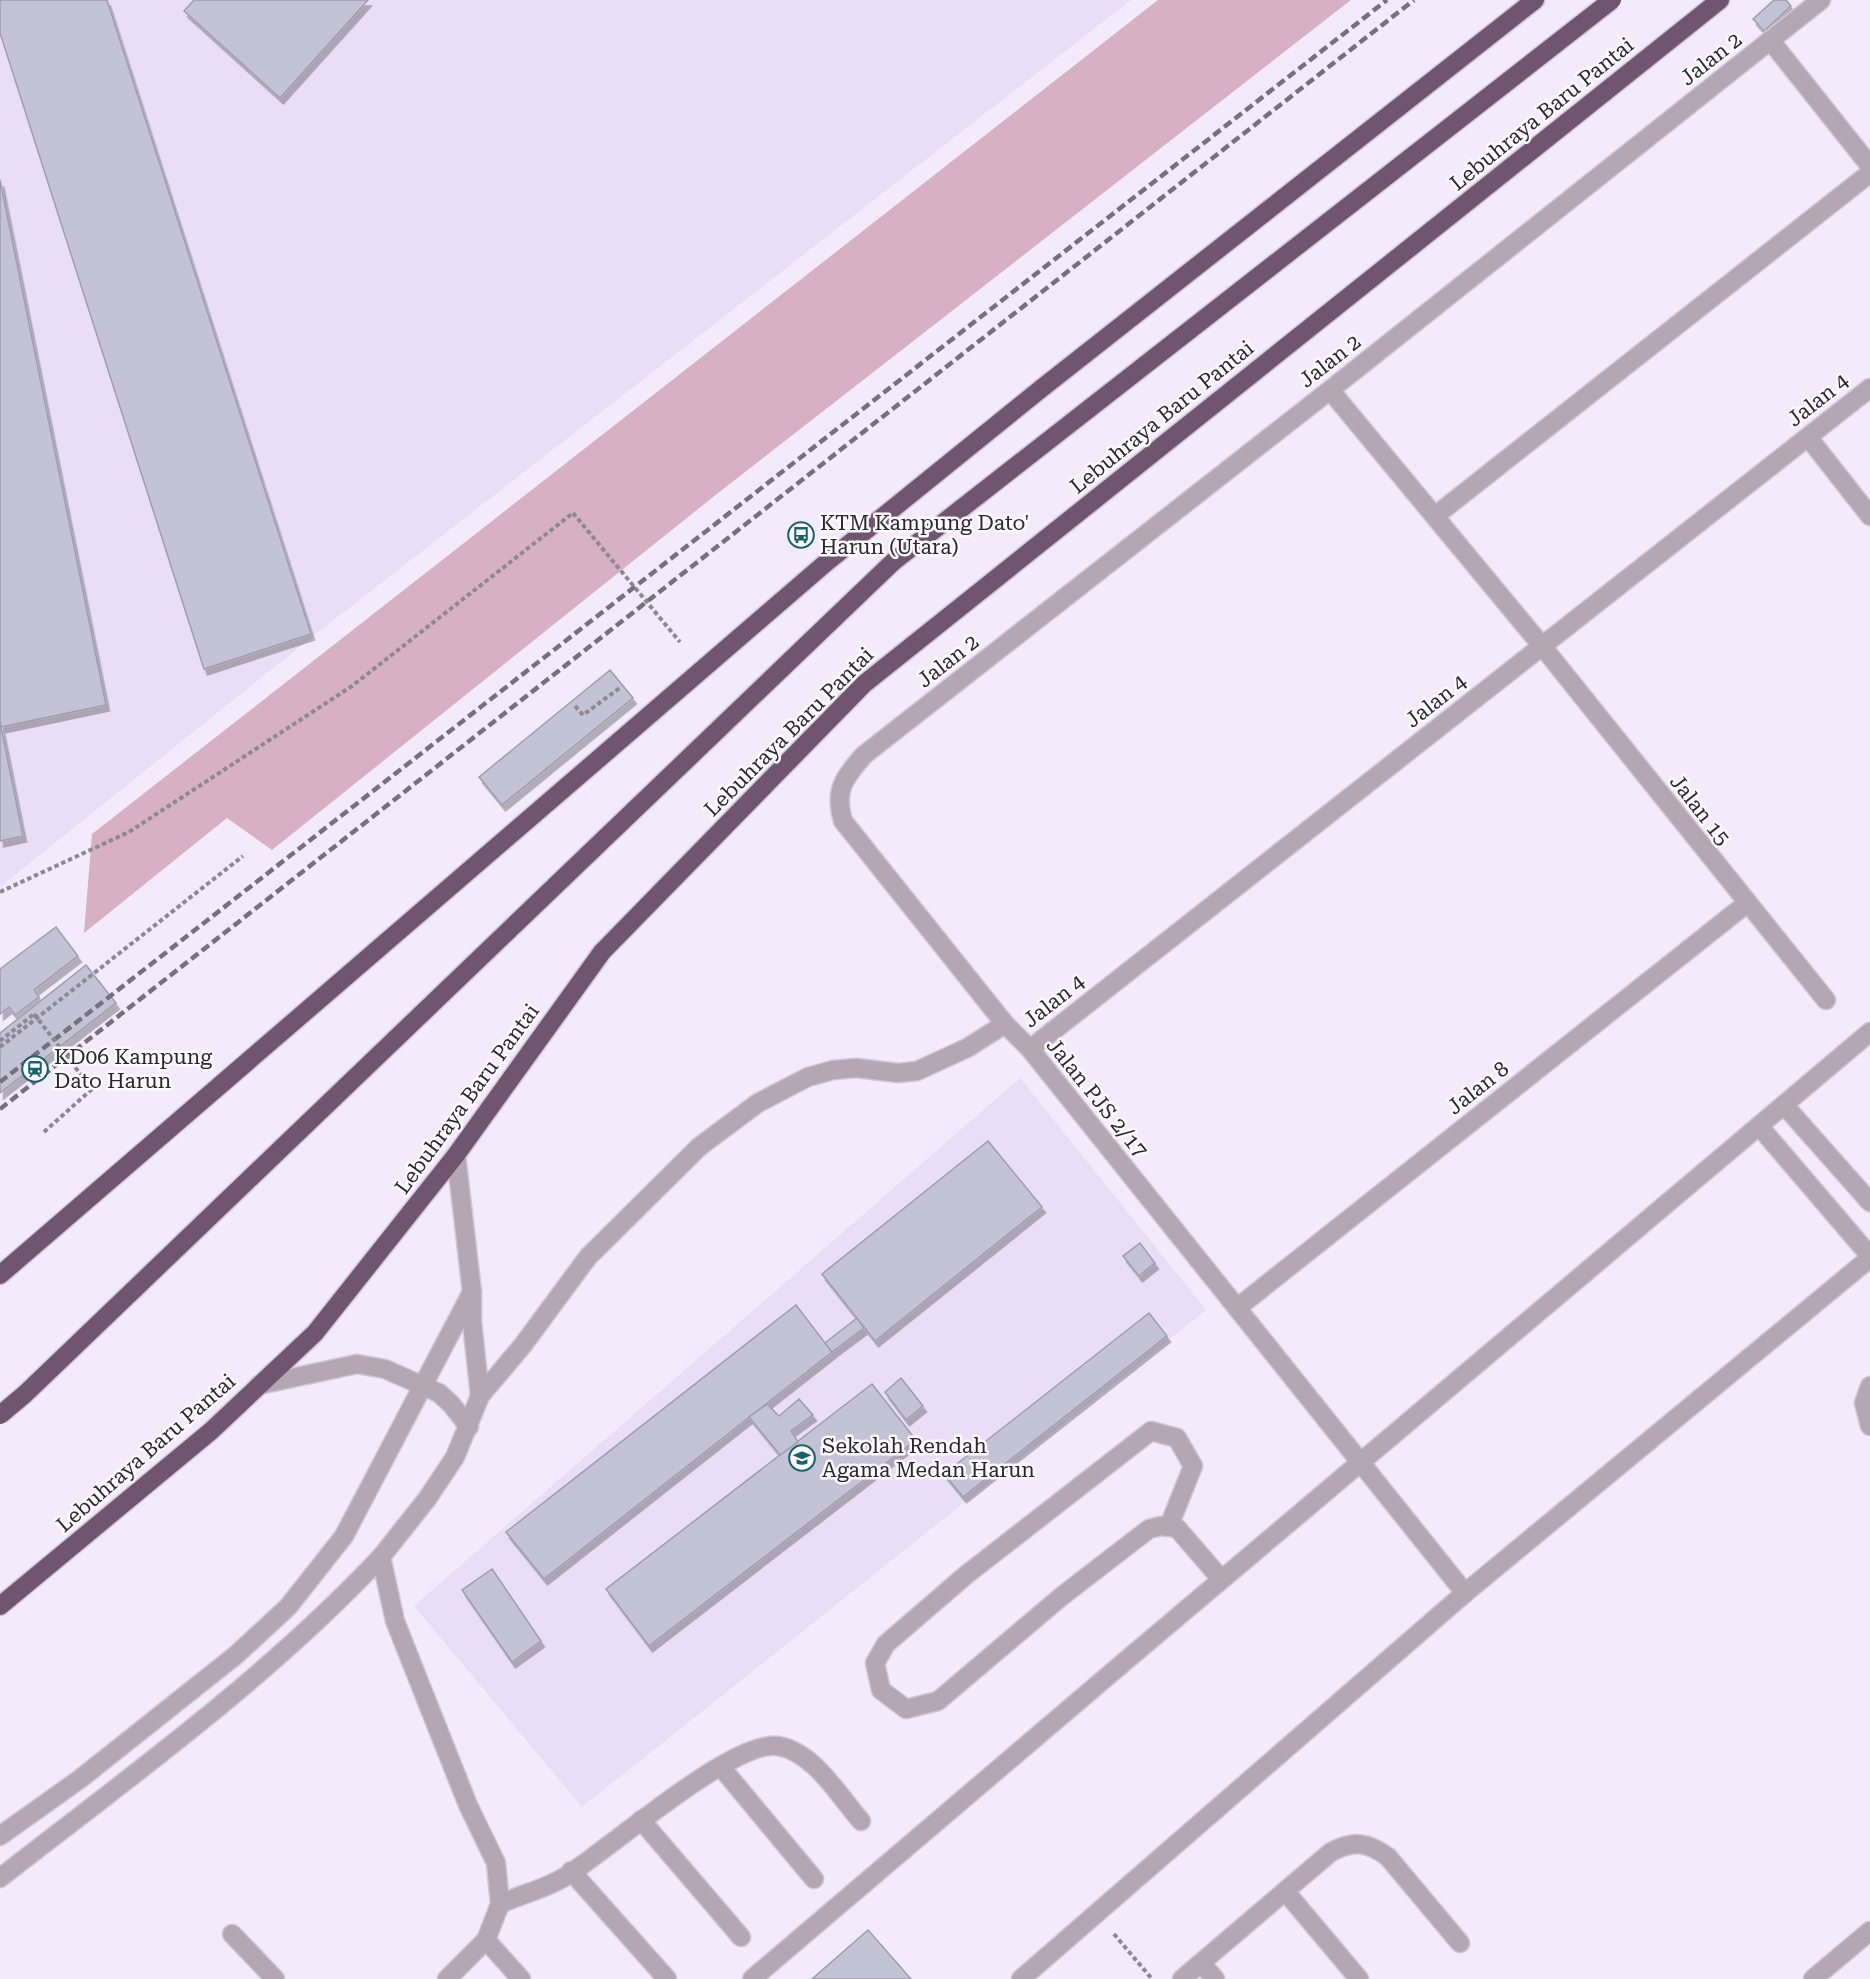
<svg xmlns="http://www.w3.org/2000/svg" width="1870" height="1979" viewBox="0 0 1870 1979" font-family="'Roboto Serif',serif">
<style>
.built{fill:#eadef6}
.forest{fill:#d8b0c3}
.building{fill:#c4c3d5;stroke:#9e9daf;stroke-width:1.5;filter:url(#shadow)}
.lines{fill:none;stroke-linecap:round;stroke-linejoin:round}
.service-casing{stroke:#cfc7d7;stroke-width:21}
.minor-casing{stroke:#cfc7d7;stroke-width:21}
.motorway-casing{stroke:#cfc7d7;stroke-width:21}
.path{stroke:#8e8894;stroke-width:4;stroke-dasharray:4.5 3;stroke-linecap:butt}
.service{stroke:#b4a6b3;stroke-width:18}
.minor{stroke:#b4a6b3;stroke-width:18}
.motorway{stroke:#70556f;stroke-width:18}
.rail{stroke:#76717c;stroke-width:4.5;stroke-dasharray:9 4.5;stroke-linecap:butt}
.motorway-bridge-casing{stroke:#cfc7d7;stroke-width:21;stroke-linecap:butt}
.path-bridge{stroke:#8e8894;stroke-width:4;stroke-dasharray:4.5 3;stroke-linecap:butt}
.motorway-bridge{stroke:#70556f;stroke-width:18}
.labels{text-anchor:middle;stroke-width:5;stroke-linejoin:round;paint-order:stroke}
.street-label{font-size:21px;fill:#29262d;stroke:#fcfafe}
.poi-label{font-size:21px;fill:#29262d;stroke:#fcfafe;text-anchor:start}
</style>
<defs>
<filter id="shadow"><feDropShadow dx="3.5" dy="6" stdDeviation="0" flood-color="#0004"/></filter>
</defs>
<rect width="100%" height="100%" fill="#f3eafc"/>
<g class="built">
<path d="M0 0H1131L317 633 0 887Z"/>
<path d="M1020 1078 1206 1310 582 1807 414 1606Z"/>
</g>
<path class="forest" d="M1158 0H1351L713 497 272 850 227 818 84 933 92 834Z"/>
<g class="building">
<path d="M0 0H107L311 634 204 669 0 33Z"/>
<path d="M194 0H368L280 98 184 11Z"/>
<path d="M1774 0H1786L1791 6 1764 31 1753 19Z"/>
<path d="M0 180 106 705 1 727 0 722Z"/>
<path d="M610 670 633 698 502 805 479 777Z"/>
<path d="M0 722 23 836 0 841Z"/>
<path d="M56 927 78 956 34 990 39 997 15 1015 9 1007 0 1014V969Z"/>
<path d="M86 965 116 1003 0 1093V1033Z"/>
<path d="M988 1141 1042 1207 875 1341 822 1274Z"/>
<path d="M1140 1243 1155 1263 1139 1276 1123 1256Z"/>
<path d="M796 1305 832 1352 544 1579 506 1532Z"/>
<path d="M1149 1313 1167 1336 963 1497 944 1474Z"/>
<path d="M857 1318 864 1328 832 1352 825 1343Z"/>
<path d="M901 1378 923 1406 906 1420 885 1392Z"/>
<path d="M872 1384 916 1440 649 1646 606 1589Z"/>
<path d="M799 1399 813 1415 791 1431 798 1442 780 1455 749 1417 767 1404 779 1416Z"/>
<path d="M492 1569 541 1641 512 1662 462 1590Z"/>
<path d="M868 1930 911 1979H812Z"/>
</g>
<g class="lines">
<g class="service-casing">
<g id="service">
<path d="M1770 40 1870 166"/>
<path d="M1330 390 1542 646"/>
<path d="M1435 516 1870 173"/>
<path d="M456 1155 472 1292V1322L480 1396"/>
<path d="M259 1385 357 1364 385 1369 439 1393 451 1404 469 1427"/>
<path d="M1870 1386 1864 1403 1870 1426"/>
<path d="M1169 1526 1193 1466 1177 1438 1151 1431 966 1575 886 1644 875 1663 881 1690 906 1709 938 1701 1062 1596 1149 1529 1161 1526 1177 1528 1221 1579"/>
<path d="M721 1767 814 1879"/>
<path d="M641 1820 741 1937"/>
<path d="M0 1836 80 1779 236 1655 288 1607 344 1536 472 1292"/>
<path d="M571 1871 667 1979"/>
<path d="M0 1878C131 1776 267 1678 381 1557"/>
<path d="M1285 1891 1359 1979"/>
<path d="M500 1904C520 1895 544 1889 563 1878 606 1852 733 1739 778 1746 814 1752 839 1796 861 1821"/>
<path d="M232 1934 275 1979"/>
<path d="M486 1940 521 1979"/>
<path d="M1201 1963 1215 1979"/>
<path d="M447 1979 486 1940 500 1904 496 1863 468 1805 395 1621 381 1557 427 1499 455 1457 480 1396 523 1345 588 1257 699 1147 758 1103 808 1077 833 1070 857 1068 898 1073 917 1071 967 1048 1005 1024"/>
<path d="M1182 1979 1331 1852C1353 1840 1368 1842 1388 1857L1460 1943"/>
<path d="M1813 1979 1870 1931"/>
</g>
</g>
<g class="minor-casing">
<g id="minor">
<path d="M1808 437 1870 516"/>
<path d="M1542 646 1826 1000"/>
<path d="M1030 1049 1870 388"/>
<path d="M1784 1105 1870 1202"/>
<path d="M1759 1126 1870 1256"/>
<path d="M1237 1308 1746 904"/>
<path d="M1465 1593 1030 1049 1005 1024 843 821C834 790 844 778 864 755L1330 390 1821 0"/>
<path d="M752 1979 1123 1663 1870 1032"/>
<path d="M1021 1979 1465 1593 1870 1258"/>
</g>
</g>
<g class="motorway-casing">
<g id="motorway">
<path d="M0 1275 828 561 1042 388 1535 0"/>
<path d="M0 1606 211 1431 315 1333 456 1155 602 952 864 684 1720 0"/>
</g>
</g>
<g class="path">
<path d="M575 706 583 715 621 687"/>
<path d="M0 892 129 832 352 686 573 513"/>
<path d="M0 1041 34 1014"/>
<path d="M0 1047 243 856"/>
<path d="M44 1132 92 1089"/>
<path d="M1114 1934 1152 1979"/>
</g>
<use href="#service" class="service"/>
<use href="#minor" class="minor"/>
<use href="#motorway" class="motorway"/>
<g class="rail">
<path d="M0 1082 1387 0"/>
<path d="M0 1109 1414 0"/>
</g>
<g class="motorway-bridge-casing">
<path id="motorway-bridge" d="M0 1415 25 1394 893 562 1612 0"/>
</g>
<g class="path-bridge">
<path d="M573 513 680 642"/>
<path d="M34 1014 92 1089"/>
</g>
<use href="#motorway-bridge" class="motorway-bridge"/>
</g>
<defs>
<g id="bus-ring" transform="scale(1.35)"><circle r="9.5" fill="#fcfafe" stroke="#15616d" stroke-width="1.5"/><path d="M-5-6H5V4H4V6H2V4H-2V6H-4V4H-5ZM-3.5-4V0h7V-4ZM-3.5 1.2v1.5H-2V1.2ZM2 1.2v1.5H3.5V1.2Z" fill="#15616d"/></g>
<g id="station-ring" transform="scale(1.35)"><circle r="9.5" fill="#fcfafe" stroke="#15616d" stroke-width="1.5"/><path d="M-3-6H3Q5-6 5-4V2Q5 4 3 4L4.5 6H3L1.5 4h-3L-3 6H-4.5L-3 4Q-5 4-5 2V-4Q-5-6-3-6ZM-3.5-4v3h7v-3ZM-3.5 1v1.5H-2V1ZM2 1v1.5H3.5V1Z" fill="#15616d"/></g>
<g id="school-ring" transform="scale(1.35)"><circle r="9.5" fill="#fcfafe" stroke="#15616d" stroke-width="1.5"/><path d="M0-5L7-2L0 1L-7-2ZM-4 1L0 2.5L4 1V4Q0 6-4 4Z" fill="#15616d"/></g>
</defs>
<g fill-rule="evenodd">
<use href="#bus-ring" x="801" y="535"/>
<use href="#station-ring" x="35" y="1069"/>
<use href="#school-ring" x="802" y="1458"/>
</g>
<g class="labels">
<g class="street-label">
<text transform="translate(1711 59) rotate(-38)" y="7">Jalan 2</text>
<text transform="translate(1542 114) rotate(-39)" y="7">Lebuhraya Baru Pantai</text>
<text transform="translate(1330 361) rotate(-38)" y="7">Jalan 2</text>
<text transform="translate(1818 400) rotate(-38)" y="7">Jalan 4</text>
<text transform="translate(1162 417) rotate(-39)" y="7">Lebuhraya Baru Pantai</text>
<text transform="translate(948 661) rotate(-38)" y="7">Jalan 2</text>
<text transform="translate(1436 701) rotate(-38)" y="7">Jalan 4</text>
<text transform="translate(789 732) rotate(-45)" y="7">Lebuhraya Baru Pantai</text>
<text transform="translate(1700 810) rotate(52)" y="7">Jalan 15</text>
<text transform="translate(1054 1001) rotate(-38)" y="7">Jalan 4</text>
<text transform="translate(1478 1088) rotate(-38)" y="7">Jalan 8</text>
<text transform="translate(1097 1098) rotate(51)" y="7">Jalan PJS 2/17</text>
<text transform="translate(467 1099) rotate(-54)" y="7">Lebuhraya Baru Pantai</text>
<text transform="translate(146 1453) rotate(-41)" y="7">Lebuhraya Baru Pantai</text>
</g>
<g class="poi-label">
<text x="820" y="530">KTM Kampung Dato'<tspan x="820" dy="24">Harun (Utara)</tspan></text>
<text x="54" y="1064">KD06 Kampung<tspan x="54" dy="24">Dato Harun</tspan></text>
<text x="822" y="1453">Sekolah Rendah<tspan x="822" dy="24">Agama Medan Harun</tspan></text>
</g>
</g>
</svg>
